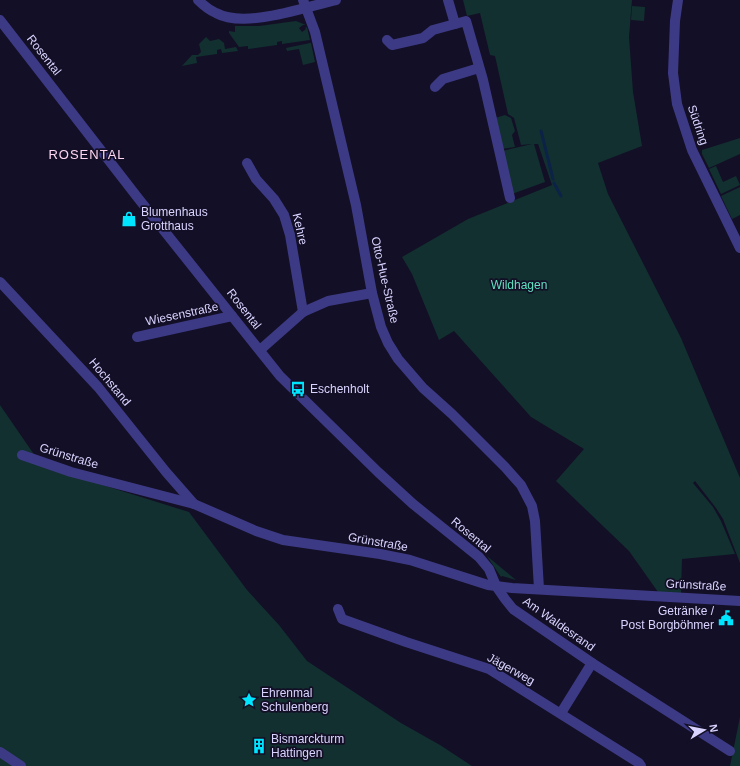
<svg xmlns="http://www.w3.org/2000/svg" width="740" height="766" viewBox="0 0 740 766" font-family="Arial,sans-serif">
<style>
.green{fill:#12302f}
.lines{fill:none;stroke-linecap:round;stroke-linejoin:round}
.stream{stroke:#0c2248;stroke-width:3}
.minor{stroke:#3d3a85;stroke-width:10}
.labels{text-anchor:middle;stroke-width:3.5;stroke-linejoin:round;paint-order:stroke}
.street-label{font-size:12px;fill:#d9d4ff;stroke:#130f26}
.poi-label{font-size:12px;fill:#d9d4ff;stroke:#130f26;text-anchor:start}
.park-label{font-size:12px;fill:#5fe0c0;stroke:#130f26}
.neighbourhood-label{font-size:13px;letter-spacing:1px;fill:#ffd6f0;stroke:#130f26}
</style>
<rect width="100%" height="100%" fill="#130f26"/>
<g class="green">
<path d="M463 0H632L629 37 633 92 642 146 598 163 608 194 681 338 740 478V563L723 519 716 508 695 481 693 483 713 507 721 521 735 554 682 559 681 594 658 592 629 551 556 481 584 449 531 417 454 331 439 340 412 274 402 257 468 219 552 185 538 144H534L545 182 512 194 502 151 532 144 521 145 514 118 508 114 495 56 490 55 480 13 467 16Z"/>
<path d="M632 6 645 7 644 21 631 20Z"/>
<path d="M296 21 306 25H303L299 28 302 32 306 29 305 28 307 27 310 40 282 44V41L277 42V45L248 49V46L239 47 229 33V31L235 32V26H259Z"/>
<path d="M206 37 210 41 219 39 224 43 225 49 236 47 238 51 222 53 221 49 217 50V54L196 57 197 63 182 66 192 55H198L201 52 199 44Z"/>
<path d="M310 43H311L315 62 303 65 299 49 287 51 286 48Z"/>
<path d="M505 115 511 118 515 131 512 135 515 147 501 149 495 118Z"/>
<path d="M740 138V154L709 168 702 154V150Z"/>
<path d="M716 166 723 182 736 176 740 185 721 194 709 169Z"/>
<path d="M740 187V215L732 219 721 196Z"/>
<path d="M0 405 42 466 189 512 247 590 279 625 307 661 401 723 440 745 472 766H0Z"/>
<path d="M487 556 516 580 502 576 501 577Z"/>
<path d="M740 717V766H730Z"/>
</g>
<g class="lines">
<g class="stream">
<path d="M541 131 553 179"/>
<path d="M554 183 561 196"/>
</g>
<g class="minor">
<path d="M198 0C203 5 209 10 216 13 245 29 305 7 336 0"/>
<path d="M303 0 315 32 356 205 372 293 381 327 388 343 398 359 423 388 452 414 505 467 521 485 532 506 535 521 539 589"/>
<path d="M448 0 455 24 466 21 483 80 510 198"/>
<path d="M678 0 675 21 673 73 677 104 692 150 740 248"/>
<path d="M0 20 138 198 280 376 378 472 413 504 479 557 489 569 496 586 505 599 513 609 592 663 730 751"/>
<path d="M387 40 392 45 423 38 433 30 455 24"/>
<path d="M435 87 443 79 479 68"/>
<path d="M247 163 256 179 274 199 284 215 290 235 303 312"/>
<path d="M0 282 98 387 166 472 194 504"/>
<path d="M137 337 232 316"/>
<path d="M260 350 303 312 328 301 372 293"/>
<path d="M22 455 71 472 194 504 256 531 283 540 380 554 410 560 488 585 512 588 740 601"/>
<path d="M338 609 342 619 406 642 489 669 639 763 641 766"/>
<path d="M561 713 592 663"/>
<path d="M0 752 21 766"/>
</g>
</g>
<defs>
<g id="shop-bare" transform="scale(1.2)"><path d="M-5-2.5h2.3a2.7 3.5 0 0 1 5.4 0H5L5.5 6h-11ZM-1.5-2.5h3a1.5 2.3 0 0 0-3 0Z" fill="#00e5ff" stroke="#130f26" stroke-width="2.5" paint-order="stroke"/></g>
<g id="bus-bare" transform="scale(1.2)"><path d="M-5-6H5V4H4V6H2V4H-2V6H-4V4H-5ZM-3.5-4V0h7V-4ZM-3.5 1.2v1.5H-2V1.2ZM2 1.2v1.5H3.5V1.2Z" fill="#00e5ff" stroke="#130f26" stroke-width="2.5" paint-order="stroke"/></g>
<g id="civic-bare" transform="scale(1.2)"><path d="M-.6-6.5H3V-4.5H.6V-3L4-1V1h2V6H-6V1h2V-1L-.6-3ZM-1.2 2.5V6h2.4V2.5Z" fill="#00e5ff" stroke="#130f26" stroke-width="2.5" paint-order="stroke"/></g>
<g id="sight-bare" transform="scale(1.2)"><path d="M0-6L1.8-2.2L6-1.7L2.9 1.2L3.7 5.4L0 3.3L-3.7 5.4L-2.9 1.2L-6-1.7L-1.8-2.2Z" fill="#00e5ff" stroke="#130f26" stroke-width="2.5" paint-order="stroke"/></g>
<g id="building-bare" transform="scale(1.2)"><path d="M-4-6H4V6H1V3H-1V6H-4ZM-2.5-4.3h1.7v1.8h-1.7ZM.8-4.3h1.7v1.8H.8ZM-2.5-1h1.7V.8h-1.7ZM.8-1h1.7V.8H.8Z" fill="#00e5ff" stroke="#130f26" stroke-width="2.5" paint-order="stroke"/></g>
</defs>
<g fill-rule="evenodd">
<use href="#shop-bare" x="129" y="219"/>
<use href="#bus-bare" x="298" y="389"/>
<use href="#civic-bare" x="726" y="618"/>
<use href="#sight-bare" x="249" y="700"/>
<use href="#building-bare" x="259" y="746"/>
</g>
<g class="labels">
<g class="street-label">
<text transform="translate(44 55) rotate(52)" y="4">Rosental</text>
<text transform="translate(698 125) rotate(71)" y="4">Südring</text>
<text transform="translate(300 229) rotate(77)" y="4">Kehre</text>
<text transform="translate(385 280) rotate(77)" y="4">Otto-Hue-Straße</text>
<text transform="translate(244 309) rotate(52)" y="4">Rosental</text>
<text transform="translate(182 314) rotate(-12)" y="4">Wiesenstraße</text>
<text transform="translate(110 382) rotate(50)" y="4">Hochstand</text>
<text transform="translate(69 456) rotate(17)" y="4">Grünstraße</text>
<text transform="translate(471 535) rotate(40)" y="4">Rosental</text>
<text transform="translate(378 542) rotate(10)" y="4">Grünstraße</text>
<text transform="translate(696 585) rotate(3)" y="4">Grünstraße</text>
<text transform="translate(559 624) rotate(35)" y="4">Am Waldesrand</text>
<text transform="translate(511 669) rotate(29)" y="4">Jägerweg</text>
</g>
<g class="poi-label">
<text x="141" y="216">Blumenhaus<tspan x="141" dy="14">Grotthaus</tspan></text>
<text x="310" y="393">Eschenholt</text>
<text x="714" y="615" text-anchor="end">Getränke /<tspan x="714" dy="14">Post Borgböhmer</tspan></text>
<text x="261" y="697">Ehrenmal<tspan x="261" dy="14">Schulenberg</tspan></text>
<text x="271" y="743">Bismarckturm<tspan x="271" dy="14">Hattingen</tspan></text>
</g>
<g class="park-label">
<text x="519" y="289">Wildhagen</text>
</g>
<g class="neighbourhood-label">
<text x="87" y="159">ROSENTAL</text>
</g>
</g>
<g transform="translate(704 730) rotate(80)" stroke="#130f26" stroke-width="3" paint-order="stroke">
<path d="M0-3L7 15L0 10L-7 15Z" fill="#d9d4ff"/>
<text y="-6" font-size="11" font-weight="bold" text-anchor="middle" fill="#d9d4ff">N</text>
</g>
</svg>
